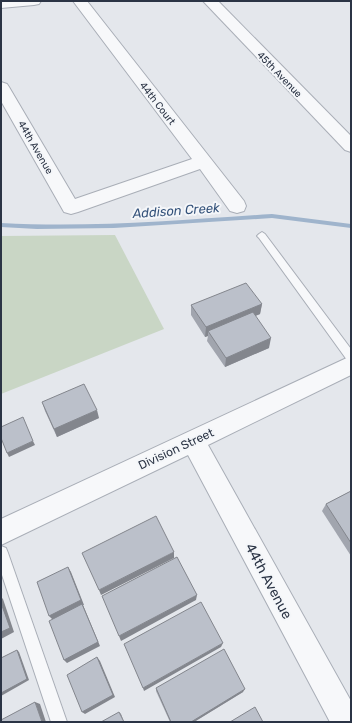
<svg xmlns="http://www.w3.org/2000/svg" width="352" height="723" viewBox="0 0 352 723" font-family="Rubik,sans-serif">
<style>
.green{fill:#c9d6c5}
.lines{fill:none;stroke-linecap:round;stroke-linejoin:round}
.stream{fill:#9fb4cc;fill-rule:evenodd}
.lane-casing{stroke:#a9aeb7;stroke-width:2}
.street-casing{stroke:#a9aeb7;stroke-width:2}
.lane{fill:#f7f8fa;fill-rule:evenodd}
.street{fill:#f7f8fa;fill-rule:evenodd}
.wall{fill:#a1a5ae}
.shaded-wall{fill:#83868d}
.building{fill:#bbc0ca;stroke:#83868d}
.labels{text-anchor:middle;stroke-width:4;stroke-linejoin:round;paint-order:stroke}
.far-street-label{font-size:10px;fill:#2b3445;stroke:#f4f6f9}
.street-label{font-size:12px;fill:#2b3445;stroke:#f4f6f9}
.water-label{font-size:13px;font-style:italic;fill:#34527a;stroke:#f4f6f9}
.near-street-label{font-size:14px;fill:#2b3445;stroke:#f4f6f9}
</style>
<rect width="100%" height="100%" fill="#e4e7ec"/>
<path class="green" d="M115 235 164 329 1 394V236Z"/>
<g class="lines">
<path class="stream" d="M272 214 351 224V228L272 218 114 228 37 229 1 227V223C91 228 182 220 272 214Z"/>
<g class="lane-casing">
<g id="lane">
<path d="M262 232 265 234 351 349V362L347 360 259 238 257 236 259 234Z"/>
<path d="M1 546 6 548 8 553 67 722H51L1 572Z"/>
</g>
</g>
<g class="street-casing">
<g id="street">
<path d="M1 1H41L39 4 34 5 1 8Z"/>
<path d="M73 1H87L244 201 246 206 244 211 237 213 230 211 200 169 78 212 71 214 64 212 1 101V82L7 84 9 87 75 199 192 159Z"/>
<path d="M203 1H218L351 136V152L345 150Z"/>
<path d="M351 356V375L208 445 351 701V722H330L188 455 1 545V519Z"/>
</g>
</g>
<use href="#lane" class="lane"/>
<use href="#street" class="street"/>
</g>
<g class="wall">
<path d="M262 304 260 314 255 316 269 348 225 367 207 341 208 336 205 337 191 315V305Z"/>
<path d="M42 402 99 418 57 437 45 411Z"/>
<path d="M351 491V556L322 511 326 504Z"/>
<path d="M156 688 243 692 194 722H170L156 691Z"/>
</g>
<g class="shaded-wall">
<path d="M262 304 260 314 211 335 208 331V336L205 337 206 327Z"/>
<path d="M271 338 269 348 225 367 226 358Z"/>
<path d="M97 410 99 418 57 437 54 429Z"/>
<path d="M33 441 35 445 9 457 7 453Z"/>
<path d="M174 552V558L101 595 99 590Z"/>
<path d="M68 567 71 572 84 605H83L100 646 67 663 64 660 53 620 49 616Z"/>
<path d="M197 595 196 600 121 641 119 636Z"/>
<path d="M1 597 3 599 14 632 1 639Z"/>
<path d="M223 643 221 647 144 691 143 688Z"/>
<path d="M17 650 19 652 29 680 1 696V693Z"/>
<path d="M97 657 100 661 115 697 85 714 82 712Z"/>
<path d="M245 689 243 692 194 722H191Z"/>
<path d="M35 702 40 704 46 722H42Z"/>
<path d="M119 712 121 714 124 722Z"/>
</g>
<g class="building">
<path d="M246 283 262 304 206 327 191 305Z"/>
<path d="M253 312 271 338 226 358 208 331Z"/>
<path d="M84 384 97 410 54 429 42 402Z"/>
<path d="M23 417 33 441 7 453 1 438V427Z"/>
<path d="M351 491V543L326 504Z"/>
<path d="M156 516 174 552 99 590 82 553Z"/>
<path d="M177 557 197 595 119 636 102 596Z"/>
<path d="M68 567 81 600 49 616 37 582Z"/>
<path d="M201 602 223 643 143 688 124 644Z"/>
<path d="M1 603 10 628 1 632Z"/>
<path d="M82 604 98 642 64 660 49 621Z"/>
<path d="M224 649 245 689 191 722H171L156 688Z"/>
<path d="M17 650 27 679 1 693V658Z"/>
<path d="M97 657 113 695 82 712 67 675Z"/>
<path d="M35 702 42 722H1V720Z"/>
<path d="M255 707 263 722H230Z"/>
<path d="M119 712 124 722H101Z"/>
</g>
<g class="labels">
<g class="far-street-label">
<text transform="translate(280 74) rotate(46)" y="4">45th Avenue</text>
<text transform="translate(158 103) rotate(52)" y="4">44th Court</text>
<text transform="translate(36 147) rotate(60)" y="4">44th Avenue</text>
</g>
<g class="street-label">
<text transform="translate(176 449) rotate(-25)" y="4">Division Street</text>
</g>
<g class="water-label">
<text transform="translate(176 210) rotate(-4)" y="5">Addison Creek</text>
</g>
<g class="near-street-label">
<text transform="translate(269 581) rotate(62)" y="5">44th Avenue</text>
</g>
</g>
<rect width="352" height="723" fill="none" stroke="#2b3445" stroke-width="4"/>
</svg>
